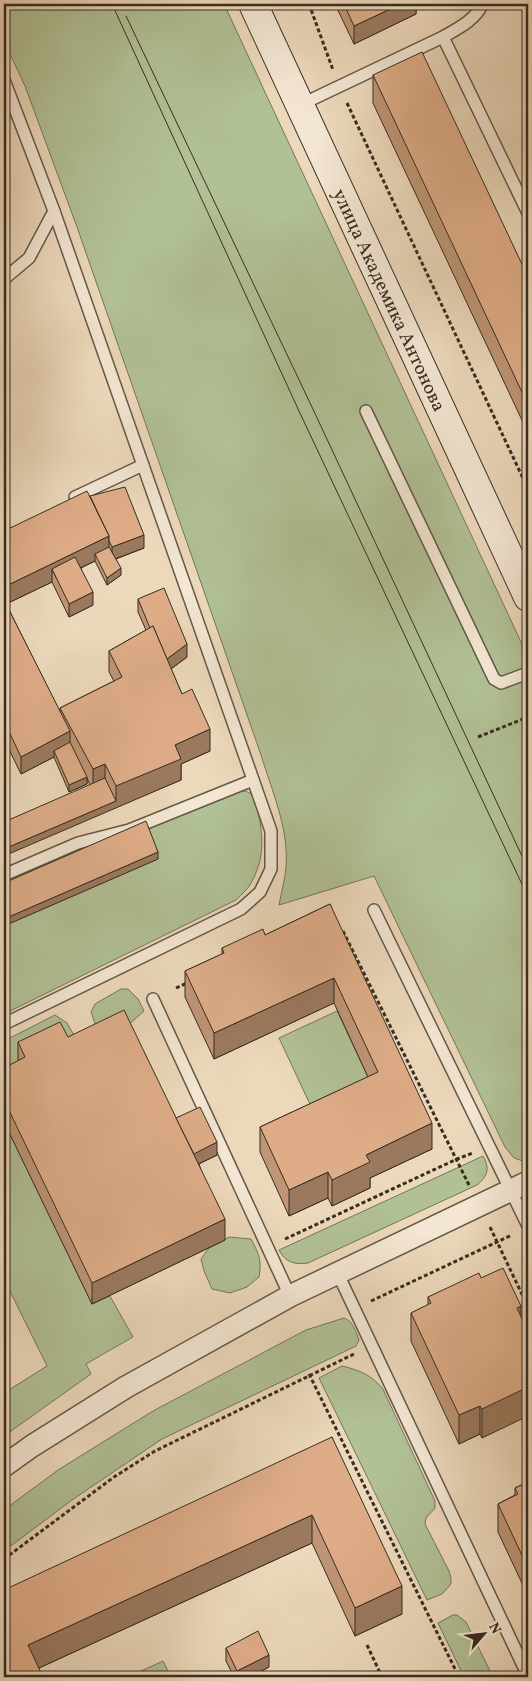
<svg xmlns="http://www.w3.org/2000/svg" width="532" height="1681" viewBox="0 0 532 1681" font-family="Vollkorn,serif">
<style>
.green{fill:#b1c095;stroke:#74765c}
.lines{fill:none;stroke-linecap:round;stroke-linejoin:round}
.lane-casing{stroke:#645848;stroke-width:14}
.street-casing{stroke:#645848;stroke-width:24}
.secondary-casing{stroke:#372d22;stroke-width:30}
.path{stroke:#372d22;stroke-width:3;stroke-dasharray:4 2.5;stroke-linecap:butt}
.lane{stroke:#f3e6d3;stroke-width:11}
.street{stroke:#f3e6d3;stroke-width:21}
.secondary{stroke:#f3e6d3;stroke-width:28}
.tram{stroke:#372d22;stroke-width:1}
.wall{fill:#bf9575;stroke:#372d22}
.shaded-wall{fill:#9b795f;stroke:#372d22}
.building{fill:#dead88;stroke:#372d22}
.labels{text-anchor:middle;stroke-width:5;stroke-linejoin:round;paint-order:stroke}
.street-label{font-size:19px;fill:#372d22;stroke:#f3e6d3}
</style>
<rect width="100%" height="100%" fill="#ecd8bb"/>
<filter id="stains"><feTurbulence type="fractalNoise" baseFrequency=".004" numOctaves="4"/><feColorMatrix values="0 0 0 0 .2 0 0 0 0 .09 0 0 0 0 .02 0 0 0 .5 -.17"/></filter>
<radialGradient id="worn" r=".72"><stop offset=".6" stop-color="#630" stop-opacity="0"/><stop offset="1" stop-color="#630" stop-opacity=".3"/></radialGradient>
<g class="green">
<path d="M4 4H224L528 657V1161L526 1162 514 1158 505 1147 374 876 279 905C281 893 285 880 286 867 289 829 272 791 261 755L77 227 25 86 4 41Z"/>
<path d="M246 791 254 796C262 827 268 853 251 883 248 889 241 895 236 900L4 1014V926L158 859 146 828 237 792Z"/>
<path d="M121 989H128L138 999 144 1011 125 1028 97 1029 91 1012 95 1004Z"/>
<path d="M337 1011 373 1088 315 1115 279 1038Z"/>
<path d="M55 1015 67 1023 83 1051 14 1084 4 1064V1041Z"/>
<path d="M4 1122 92 1304 110 1296 133 1337 86 1364 91 1374 4 1436V1393L47 1366 4 1279Z"/>
<path d="M483 1156C490 1168 488 1176 477 1185L308 1263C294 1265 285 1262 279 1250Z"/>
<path d="M229 1237 251 1239C259 1254 262 1260 259 1277L247 1287 230 1293 212 1289 204 1271 201 1259 209 1248Z"/>
<path d="M344 1318C353 1321 356 1332 359 1340L356 1346 162 1439 72 1500 4 1551V1510L58 1470 153 1411 306 1330Z"/>
<path d="M342 1366C359 1370 372 1375 383 1389L435 1501V1508L426 1518 425 1524 449 1571 451 1578V1584L442 1594 427 1600 319 1378Z"/>
<path d="M453 1615H457L466 1622 493 1677H464L438 1623Z"/>
<path d="M163 1661 171 1677H128Z"/>
</g>
<g class="lines">
<g class="lane-casing">
<g id="lane">
<path d="M443 37 528 213"/>
<path d="M4 80 54 211 271 831V869L260 892 241 909 4 1024"/>
<path d="M300 105 443 37C457 29 477 19 482 4"/>
<path d="M4 279 29 258 54 211"/>
<path d="M366 411 494 679 501 683 528 673"/>
<path d="M75 497 143 465"/>
<path d="M4 875 78 843 129 830 253 780"/>
<path d="M374 910 528 1226"/>
<path d="M153 999 290 1296"/>
<path d="M338 1274 528 1676"/>
</g>
</g>
<g class="street-casing">
<path id="street" d="M4 1466 32 1446 126 1387 290 1296 528 1182"/>
</g>
<g class="secondary-casing">
<g id="secondary">
<path id="s1" d="M253 4 528 597"/>
</g>
</g>
<g class="path">
<path d="M309 4 333 70"/>
<path d="M347 103 528 489"/>
<path d="M478 737 528 717"/>
<path d="M343 931 469 1185"/>
<path d="M176 988 187 983"/>
<path d="M490 1227 528 1307"/>
<path d="M285 1239 457 1159 473 1153"/>
<path d="M371 1301 512 1235"/>
<path d="M309 1374 459 1677"/>
<path d="M4 1559 114 1477 155 1451 356 1353"/>
<path d="M367 1645 382 1677"/>
</g>
<use href="#lane" class="lane"/>
<use href="#street" class="street"/>
<use href="#secondary" class="secondary"/>
<g class="tram">
<path d="M112 4 299 411 528 897"/>
<path d="M126 16 311 405 528 869"/>
</g>
</g>
<g class="wall">
<path d="M335 4H416V14L354 44Z"/>
<path d="M373 75 528 277V433L373 103Z"/>
<path d="M90 496 144 548 116 559 121 575 107 585 95 561 81 568 93 605 69 617 52 582 6 604 60 712V708L114 681 109 672V651L146 630 138 612V599L187 657 171 669 182 694 210 751 181 764V780L116 807 90 785 87 778V784L69 792 54 757 21 774 4 739V531Z"/>
<path d="M330 904 432 1149 370 1178V1188L332 1206 328 1198 289 1216 260 1152V1127L368 1077 334 1003 214 1059 185 997V971L222 954V948L265 935Z"/>
<path d="M68 1037 176 1118 217 1155 199 1164 225 1240 92 1304 4 1122V1068L18 1061V1042Z"/>
<path d="M481 1278 521 1306 482 1438 480 1434 459 1444 411 1341V1313L428 1305V1297Z"/>
<path d="M332 1437 402 1614 355 1636 312 1543 39 1668 4 1677Z"/>
<path d="M528 1482V1596L498 1532V1504L515 1495V1488Z"/>
<path d="M226 1648 269 1667 250 1677H234L226 1661Z"/>
</g>
<g class="shaded-wall">
<path d="M401 4H416V14L354 44V26Z"/>
<path d="M144 535V548L112 560V547Z"/>
<path d="M109 536V554H95V561L57 579 52 569V582L4 605V587Z"/>
<path d="M121 568V575L107 585V578Z"/>
<path d="M93 592V605L69 617V604Z"/>
<path d="M187 644V657L164 674V661Z"/>
<path d="M210 729V751L181 764V780L4 856V849L116 801V786L175 745Z"/>
<path d="M70 731V749L54 751V757L21 774V757Z"/>
<path d="M105 764V785L93 790V769Z"/>
<path d="M87 777V784L69 792V785Z"/>
<path d="M158 852V859L4 926V919Z"/>
<path d="M334 978V1003L214 1059V1033Z"/>
<path d="M432 1123V1149L370 1178V1188L332 1206V1180L366 1155Z"/>
<path d="M217 1142V1155L190 1168V1155Z"/>
<path d="M328 1172V1198L289 1216V1190Z"/>
<path d="M225 1219V1240L92 1304V1283Z"/>
<path d="M521 1306V1335L517 1308Z"/>
<path d="M528 1383V1416L482 1438V1409Z"/>
<path d="M480 1406V1434L459 1444V1415Z"/>
<path d="M312 1515V1543L28 1673V1645Z"/>
<path d="M402 1586V1614L355 1636V1608Z"/>
<path d="M269 1655V1667L250 1677H237V1671Z"/>
</g>
<g class="building">
<path d="M344 4H401L354 26Z"/>
<path d="M422 52 528 277V405L373 75Z"/>
<path d="M125 487 144 535 112 547 109 541V536L90 496Z"/>
<path d="M87 491 109 536 4 587V531Z"/>
<path d="M109 547 121 568 107 578 95 554Z"/>
<path d="M75 557 93 592 69 604 52 569Z"/>
<path d="M164 588 187 644 167 659 153 626 150 628 138 599Z"/>
<path d="M4 600 70 731 21 757 4 721Z"/>
<path d="M153 626 182 694 192 689 210 729 175 745 181 759 116 786 105 764 93 769 60 708 122 677 109 651Z"/>
<path d="M70 742 87 777 69 785 54 751Z"/>
<path d="M105 778 116 801 4 849V822Z"/>
<path d="M146 821 158 852 4 919V883Z"/>
<path d="M330 904 432 1123 366 1155 370 1162 332 1180 328 1172 289 1190 260 1127 378 1072 334 978 214 1033 185 971 224 953 222 948 263 929 265 935Z"/>
<path d="M124 1010 225 1219 92 1283 4 1100V1068L25 1057 18 1042 60 1022 68 1037Z"/>
<path d="M200 1107 217 1142 194 1154 176 1118Z"/>
<path d="M503 1268 521 1306 517 1308 528 1332V1383L527 1384 528 1387 482 1409 480 1406 459 1415 411 1313 431 1303 428 1297 479 1273 481 1278Z"/>
<path d="M332 1437 402 1586 355 1608 312 1515 28 1645 43 1677H4V1590Z"/>
<path d="M528 1482V1568L498 1504 518 1494 515 1488Z"/>
<path d="M258 1631 269 1655 237 1671 226 1648Z"/>
</g>
<g class="labels">
<g class="street-label">
<text dy="7" stroke="none"><textPath href="#s1" startOffset="326">улица Академика Антонова</textPath></text>
</g>
</g>
<rect width="532" height="1681" fill="none" stroke="#ecd8bb" stroke-width="20"/>
<rect x="5" y="5" width="522" height="1671" fill="none" stroke="#372d22" stroke-width="2.5"/>
<rect x="10" y="10" width="512" height="1661" fill="none" stroke="#372d22"/>
<g transform="translate(484 1634) rotate(62)" stroke="#f3e6d3" stroke-width="4" paint-order="stroke">
<path d="M0-4L9 19L0 12L-9 19Z" fill="#372d22"/>
<text y="-8" font-size="14" font-weight="bold" text-anchor="middle" fill="#372d22">N</text>
</g>
<rect width="100%" height="100%" filter="url(#stains)"/>
<rect width="100%" height="100%" fill="url(#worn)"/>
</svg>
